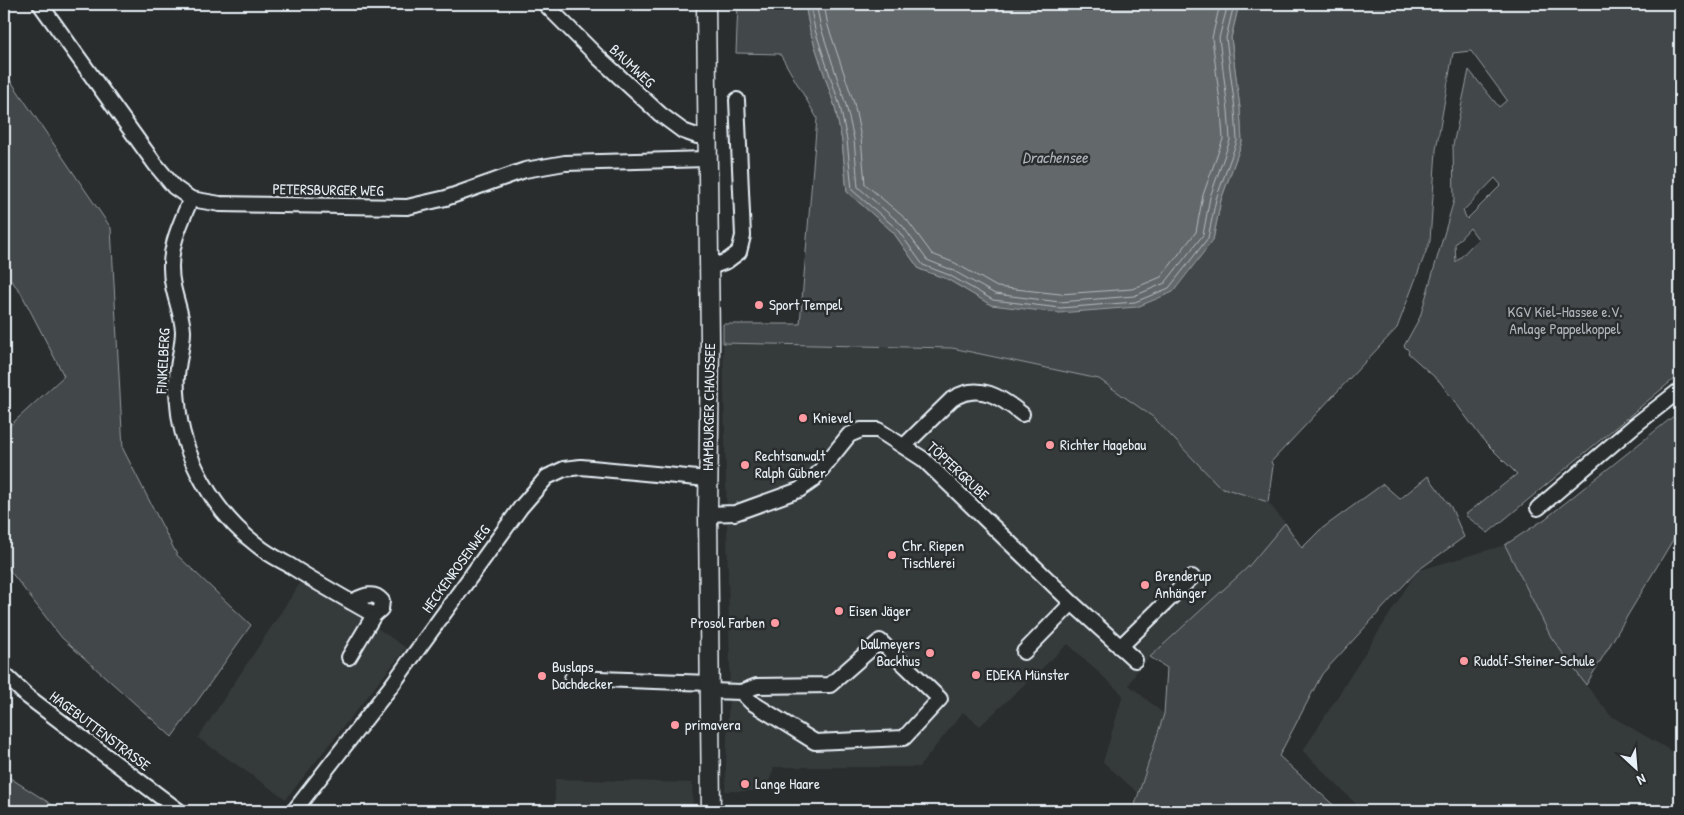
<svg xmlns="http://www.w3.org/2000/svg" width="1684" height="815" viewBox="0 0 1684 815" font-family="'Patrick Hand',sans-serif">
<style>
.built{fill:#363a3b}
.green{fill:#424648;stroke:#959ca0;fill-rule:evenodd}
.water{fill:#63686b;stroke:#989fa3}
.lines{fill:none;stroke-linecap:round;stroke-linejoin:round}
.shore{stroke:#b3bac0;stroke-width:1}
.minor-casing{stroke:#e8f1f8;stroke-width:18}
.major-casing{stroke:#e8f1f8;stroke-width:21}
.minor{stroke:#2a2d2e;stroke-width:14}
.major{stroke:#2a2d2e;stroke-width:18}
.poi-dot{fill:#ff9aa2;stroke:#2a2d2e;stroke-width:2}
.labels{text-anchor:middle;stroke-width:5;stroke-linejoin:round;paint-order:stroke}
.street-label{font-size:15px;fill:#e8f1f8;stroke:#2a2d2e}
.poi-label{font-size:15px;fill:#e8f1f8;stroke:#2a2d2e;text-anchor:start}
.park-label{font-size:15px;fill:#aeb5ba;stroke:#2a2d2e}
.water-label{font-size:16px;font-style:italic;fill:#acb3b9;stroke:#2a2d2e}
</style>
<rect width="100%" height="100%" fill="#2a2d2e"/>
<filter id="ink" filterUnits="userSpaceOnUse"><feTurbulence type="fractalNoise" baseFrequency=".02" numOctaves="2"/><feDisplacementMap in="SourceGraphic" scale="10" xChannelSelector="R" yChannelSelector="G"/><feConvolveMatrix kernelMatrix="1 2 1 2 8 2 1 2 1" color-interpolation-filters="sRGB"/></filter>
<g filter="url(#ink)">
<g class="built">
<path d="M723 343 952 348 1099 379 1153 417 1220 487 1268 502 1285 523 1248 567 1138 669 1129 685 1164 714 1138 793 1103 762 1123 695 1068 644 980 726 963 712 919 767H774L766 791H725L730 667Z"/>
<path d="M1505 545 1551 637 1586 685 1611 716 1680 756V811H1363L1303 751 1417 571Z"/>
<path d="M301 582 370 623 406 648 286 799 198 738Z"/>
<path d="M555 779 692 783 693 811H555Z"/>
</g>
<g class="green">
<path d="M738 4H805L810 31 835 107 842 141 847 192 893 232 919 269 947 279 991 305 1213 240 1221 200 1242 142 1240 108 1231 38 1239 4H1680V374L1488 533 1465 515 1517 474 1484 441 1440 382 1408 353 1409 351 1404 346 1420 317 1454 200 1453 145 1469 70 1499 107 1507 100 1471 51 1453 53 1436 150 1430 241 1397 328 1271 462 1273 466 1268 502 1220 487 1153 417 1099 379 952 348 723 343V324H800L817 118 780 54 736 53ZM1495 178 1501 185 1467 219 1463 211ZM1470 228 1478 239 1456 262 1455 244Z"/>
<path d="M4 71 111 228 123 449 177 555 251 625 172 737 62 638 4 563V431L64 376 20 291 4 272Z"/>
<path d="M1680 411V528L1586 685 1551 637 1505 545 1545 519Z"/>
<path d="M1428 476 1451 507 1464 537 1417 571 1322 674 1279 756 1340 811H1133L1164 714 1167 668 1150 657 1248 567 1285 523 1302 548 1320 530 1383 484 1400 499Z"/>
<path d="M4 771 10 778 62 811H4Z"/>
</g>
<path class="water" d="M805 4H1239L1231 38 1240 108 1242 142 1221 200 1213 240 1173 292 1137 307 1059 313 991 305 947 279 919 269 893 232 847 192 842 141 835 107 810 31Z"/>
<g class="lines">
<g class="shore">
<path d="M810 4 815 30 840 106 847 140 852 190 897 229 923 265 949 275 993 300 1060 308 1135 302 1169 288 1208 238 1216 199 1237 141 1235 109 1226 38 1234 4"/>
<path d="M816 4 821 28 846 105 854 139 858 187 902 225 927 260 952 270 995 294 1060 302 1134 296 1165 283 1203 235 1210 197 1230 140 1228 110 1219 38 1228 4"/>
<path d="M824 4 828 26 854 103 861 138 865 184 907 220 932 254 955 263 997 287 1060 294 1132 289 1161 277 1196 232 1203 195 1223 139 1221 110 1212 38 1220 4"/>
</g>
<g class="minor-casing">
<g id="minor">
<path d="M40 4 155 164 174 187 191 199 220 204 407 207 446 198 525 170 565 163 707 159"/>
<path d="M545 4 598 57 660 114 683 131 697 136 707 137"/>
<path d="M191 199C178 228 166 254 173 286 176 301 182 315 183 331 183 346 178 361 177 376 176 385 177 394 178 403 181 455 215 514 257 545 266 553 278 559 289 565 317 583 346 599 374 615L381 609 382 601C373 590 362 597 351 602"/>
<path d="M708 268 727 261 739 252 743 236 737 100"/>
<path d="M904 446 952 399C979 382 1001 397 1022 414"/>
<path d="M1538 508 1634 426 1680 390"/>
<path d="M708 514 735 513 799 490 812 481 849 435 861 430H878L923 459 1072 603 1135 660"/>
<path d="M1120 647 1192 577"/>
<path d="M1024 652 1072 603"/>
<path d="M349 657 374 615"/>
<path d="M4 674 27 696 179 811"/>
<path d="M572 678 710 683"/>
<path d="M710 691 741 692 757 686 830 685 880 641 940 699 904 738 815 742 751 702 741 692"/>
<path d="M294 811 392 685 521 507 547 477 564 469 581 467 708 479"/>
</g>
</g>
<g class="major-casing">
<path id="major" d="M706 4 710 342 708 514 711 811"/>
</g>
<use href="#minor" class="minor"/>
<use href="#major" class="major"/>
</g>
</g>
<g class="poi-dot">
<circle cx="759" cy="305" r="5"/>
<circle cx="803" cy="418" r="5"/>
<circle cx="1050" cy="445" r="5"/>
<circle cx="745" cy="465" r="5"/>
<circle cx="892" cy="555" r="5"/>
<circle cx="1145" cy="585" r="5"/>
<circle cx="839" cy="611" r="5"/>
<circle cx="775" cy="623" r="5"/>
<circle cx="930" cy="653" r="5"/>
<circle cx="1464" cy="661" r="5"/>
<circle cx="976" cy="675" r="5"/>
<circle cx="542" cy="676" r="5"/>
<circle cx="675" cy="725" r="5"/>
<circle cx="745" cy="784" r="5"/>
</g>
<g class="labels">
<g class="street-label">
<text transform="translate(632 66) rotate(43)" y="5">BAUMWEG</text>
<text transform="translate(328 190) rotate(1)" y="5">PETERSBURGER WEG</text>
<text transform="translate(163 361) rotate(-87)" y="5">FINKELBERG</text>
<text transform="translate(709 407) rotate(-89)" y="5">HAMBURGER CHAUSSEE</text>
<text transform="translate(958 471) rotate(43)" y="5">TÖPFERGRUBE</text>
<text transform="translate(456 569) rotate(-54)" y="5">HECKENROSENWEG</text>
<text transform="translate(100 731) rotate(37)" y="5">HAGEBUTTENSTRASSE</text>
</g>
<g class="poi-label">
<text x="769" y="310">Sport Tempel</text>
<text x="813" y="423">Knievel</text>
<text x="1060" y="450">Richter Hagebau</text>
<text x="755" y="461">Rechtsanwalt<tspan x="755" dy="17">Ralph Gübner</tspan></text>
<text x="902" y="551">Chr. Riepen<tspan x="902" dy="17">Tischlerei</tspan></text>
<text x="1155" y="581">Brenderup<tspan x="1155" dy="17">Anhänger</tspan></text>
<text x="849" y="616">Eisen Jäger</text>
<text x="765" y="628" text-anchor="end">Prosol Farben</text>
<text x="920" y="649" text-anchor="end">Dallmeyers<tspan x="920" dy="17">Backhus</tspan></text>
<text x="1474" y="666">Rudolf-Steiner-Schule</text>
<text x="552" y="672">Buslaps<tspan x="552" dy="17">Dachdecker</tspan></text>
<text x="986" y="680">EDEKA Münster</text>
<text x="685" y="730">primavera</text>
<text x="755" y="789">Lange Haare</text>
</g>
<g class="park-label">
<text x="1565" y="317">KGV Kiel-Hassee e.V.<tspan x="1565" dy="17">Anlage Pappelkoppel</tspan></text>
</g>
<g class="water-label">
<text x="1055" y="163">Drachensee</text>
</g>
</g>
<rect width="1684" height="815" fill="none" stroke="#2a2d2e" stroke-width="20"/>
<rect x="10" y="10" width="1664" height="795" fill="none" stroke="#e8f1f8" stroke-width="2" filter="url(#ink)"/>
<g transform="translate(1636 768) rotate(154)" stroke="#2a2d2e" stroke-width="4" paint-order="stroke">
<path d="M0-4L9 19L0 12L-9 19Z" fill="#e8f1f8"/>
<text y="-8" font-size="14" font-weight="bold" text-anchor="middle" fill="#e8f1f8">N</text>
</g>
</svg>
